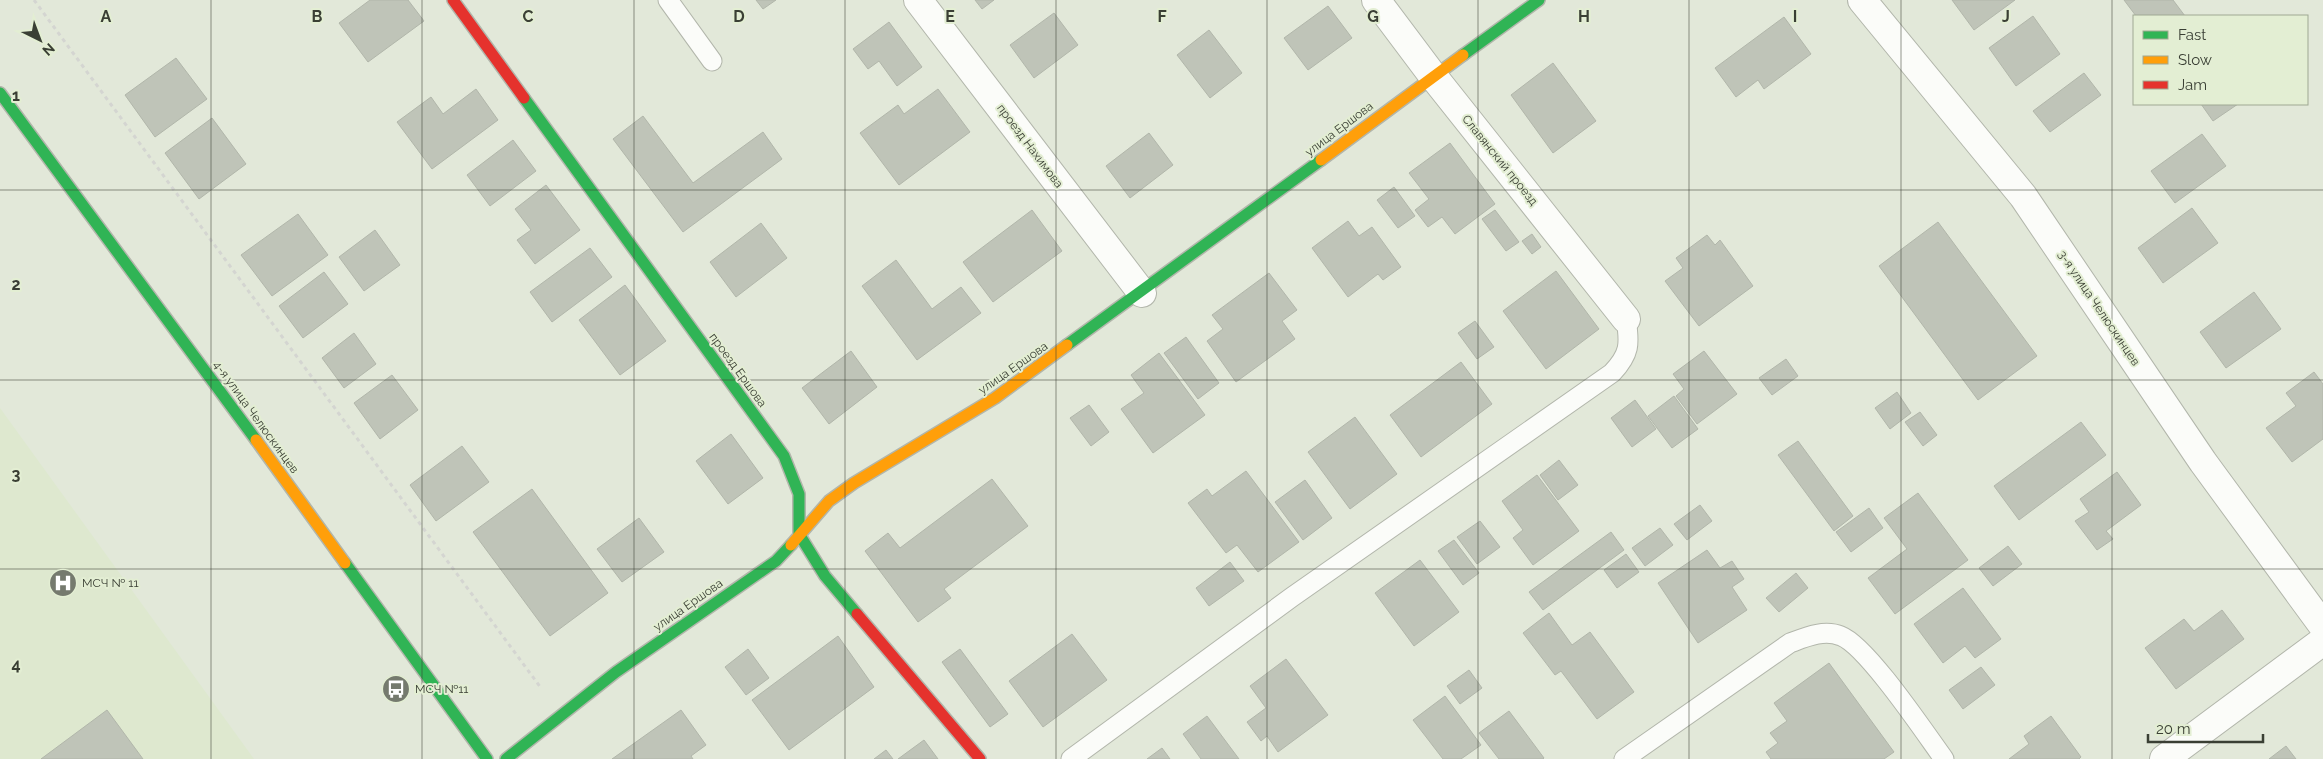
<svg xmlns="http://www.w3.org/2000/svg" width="2323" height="759" viewBox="0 0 2323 759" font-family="Raleway,sans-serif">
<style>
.built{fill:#dee8cf}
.building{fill:#bfc4b8;stroke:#b1b6aa}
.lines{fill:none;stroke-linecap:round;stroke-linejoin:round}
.lane-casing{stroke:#b2b6ab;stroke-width:21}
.street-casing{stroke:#b2b6ab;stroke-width:30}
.fast-casing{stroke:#b2b6ab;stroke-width:14}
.slow-casing{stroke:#b2b6ab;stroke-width:14}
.jam-casing{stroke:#b2b6ab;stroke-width:14}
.path{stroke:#d4d5d1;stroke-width:3;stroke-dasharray:4 4;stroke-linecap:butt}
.lane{stroke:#fbfcf9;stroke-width:19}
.street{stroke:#fbfcf9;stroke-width:28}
.fast{stroke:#30b455;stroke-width:11}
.slow{stroke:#ff9f0a;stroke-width:11}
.jam{stroke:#e5322d;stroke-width:11}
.grid{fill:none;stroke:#3a3f34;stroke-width:1;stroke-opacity:0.55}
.labels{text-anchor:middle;stroke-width:4;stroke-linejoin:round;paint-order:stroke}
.street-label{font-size:12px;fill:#3a3f34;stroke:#e3eed3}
.poi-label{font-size:12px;fill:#3a3f34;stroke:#e3eed3;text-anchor:start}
.grid-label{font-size:16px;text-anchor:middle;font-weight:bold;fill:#3a3f34;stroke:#e3eed3;stroke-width:4;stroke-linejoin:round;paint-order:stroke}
</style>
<rect width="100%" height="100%" fill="#e2e8d9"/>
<path class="built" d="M0 408 254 759H0Z"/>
<g class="building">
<path d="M370 0H408L424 21 368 62 339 23Z"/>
<path d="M756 0H776L763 9Z"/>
<path d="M975 0H994L982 9Z"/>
<path d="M1952 0H2015L1974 30Z"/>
<path d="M2124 0H2173L2185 16H2136Z"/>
<path d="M1328 6 1352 38 1308 70 1284 38Z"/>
<path d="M1054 13 1078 45 1034 78 1010 45Z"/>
<path d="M2033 16 2060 54 2016 86 1989 48Z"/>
<path d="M1784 17 1811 54 1764 89 1758 80 1736 97 1715 68Z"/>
<path d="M889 22 922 67 897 86 879 61 868 69 853 49Z"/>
<path d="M1209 30 1242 73 1210 98 1177 55Z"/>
<path d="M176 58 207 99 155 137 125 95Z"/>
<path d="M1553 63 1596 121 1553 153 1511 95Z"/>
<path d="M2084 73 2101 95 2050 132 2033 111Z"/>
<path d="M476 89 498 120 432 169 397 122 431 97 443 114Z"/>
<path d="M938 89 970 132 899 185 860 133 898 105 904 114Z"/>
<path d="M2201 104H2238L2213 121Z"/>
<path d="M643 116 693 183 763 132 782 159 683 232 613 139Z"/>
<path d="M212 118 246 164 199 199 165 153Z"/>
<path d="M1149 133 1173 165 1130 198 1106 166Z"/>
<path d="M2202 134 2226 166 2175 203 2151 171Z"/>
<path d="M513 140 536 171 490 206 467 175Z"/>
<path d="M1450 143 1495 204 1455 234 1442 217 1428 227 1415 210 1429 199 1409 173Z"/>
<path d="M546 185 580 230 535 264 517 240 531 230 515 209Z"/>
<path d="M1394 187 1415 216 1398 228 1377 200Z"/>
<path d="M2192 208 2218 243 2163 283 2138 248Z"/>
<path d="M1032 210 1062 251 993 302 963 262Z"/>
<path d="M1495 210 1519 242 1506 251 1482 219Z"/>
<path d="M298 214 328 255 272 296 241 255Z"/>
<path d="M1348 221 1359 236 1372 227 1401 267 1383 280 1378 274 1348 297 1312 248Z"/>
<path d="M1938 222 2037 356 1978 400 1879 266Z"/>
<path d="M761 223 787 258 736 297 710 262Z"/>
<path d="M375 230 400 265 364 291 339 257Z"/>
<path d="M1532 234 1541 247 1532 254 1522 241Z"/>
<path d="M1707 235 1715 245 1720 240 1753 286 1699 326 1665 281 1683 268 1676 258Z"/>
<path d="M590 248 612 277 552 322 530 292Z"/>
<path d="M896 260 932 309 961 287 981 313 917 360 862 286Z"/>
<path d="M1556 271 1599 329 1546 369 1503 311Z"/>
<path d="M324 272 348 304 303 338 279 306Z"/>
<path d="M1269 273 1297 310 1282 321 1295 339 1236 382 1207 341 1223 329 1212 315Z"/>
<path d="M625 285 666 341 620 375 579 320Z"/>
<path d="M2254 292 2281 329 2226 368 2200 332Z"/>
<path d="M1475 321 1494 347 1477 359 1458 333Z"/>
<path d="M354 333 376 364 344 388 322 358Z"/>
<path d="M1186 337 1219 383 1198 399 1164 353Z"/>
<path d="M851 351 877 387 829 424 802 388Z"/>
<path d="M1704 351 1737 394 1697 424 1676 396 1684 389 1673 374Z"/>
<path d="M1159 353 1205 415 1153 453 1121 409 1144 393 1131 375Z"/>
<path d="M1786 359 1798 376 1772 395 1759 378Z"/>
<path d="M1461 362 1492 404 1421 457 1390 415Z"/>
<path d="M2314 372 2323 384V439L2292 462 2266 428 2296 406 2286 393Z"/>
<path d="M392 375 418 410 380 439 354 403Z"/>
<path d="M1897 392 1911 413 1890 429 1875 408Z"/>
<path d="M1674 396 1698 429 1672 448 1648 416Z"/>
<path d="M1635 400 1656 429 1632 447 1611 418Z"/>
<path d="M1089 405 1109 432 1091 446 1070 418Z"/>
<path d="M1920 412 1937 435 1923 446 1905 422Z"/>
<path d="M1355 417 1397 474 1350 509 1308 452Z"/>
<path d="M2081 422 2106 455 2019 520 1994 486Z"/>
<path d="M731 434 763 478 728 504 696 461Z"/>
<path d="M1798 441 1853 516 1834 531 1778 455Z"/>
<path d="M462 446 489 482 436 521 410 485Z"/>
<path d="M1559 460 1578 485 1558 500 1540 475Z"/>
<path d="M1246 471 1299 542 1258 572 1237 545 1226 553 1188 503 1207 489 1212 496Z"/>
<path d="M2117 472 2141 505 2106 531 2113 539 2097 550 2075 521 2089 512 2080 499Z"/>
<path d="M1537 475 1579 531 1533 565 1513 538 1523 530 1502 501Z"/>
<path d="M992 479 1028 526 944 589 951 598 918 622 865 551 888 533 900 548Z"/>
<path d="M1305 480 1332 518 1303 540 1275 502Z"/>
<path d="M532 489 608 593 550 636 473 532Z"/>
<path d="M1918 493 1968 560 1895 614 1868 578 1907 549 1884 518Z"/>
<path d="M1700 505 1712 521 1687 540 1674 524Z"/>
<path d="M1869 508 1883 528 1851 552 1836 532Z"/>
<path d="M639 518 664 552 622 582 597 549Z"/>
<path d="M1480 521 1500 547 1477 564 1457 537Z"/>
<path d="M1660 528 1673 545 1645 566 1632 548Z"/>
<path d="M1611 532 1624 550 1543 610 1529 592Z"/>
<path d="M1454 540 1479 573 1463 585 1438 551Z"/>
<path d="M2008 546 2022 564 1993 586 1979 568Z"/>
<path d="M1707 550 1720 568 1732 561 1744 579 1732 587 1747 610 1698 643 1658 583Z"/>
<path d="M1626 554 1639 572 1617 588 1604 570Z"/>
<path d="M1420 560 1459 612 1414 646 1375 593Z"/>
<path d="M1230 562 1244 581 1209 606 1196 588Z"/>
<path d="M1796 573 1808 588 1779 612 1766 598Z"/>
<path d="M1963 588 2001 639 1975 658 1965 646 1943 663 1914 624Z"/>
<path d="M2222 610 2244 639 2176 689 2145 648 2184 619 2194 631Z"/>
<path d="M1549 613 1572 645 1590 632 1634 692 1597 719 1561 671 1555 675 1523 633Z"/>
<path d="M1072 634 1107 680 1043 727 1009 681Z"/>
<path d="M838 636 874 687 789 750 752 700Z"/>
<path d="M748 649 769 678 746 695 725 667Z"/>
<path d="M960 649 1008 714 990 727 942 662Z"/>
<path d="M1286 659 1328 715 1278 752 1267 736 1261 741 1247 722 1266 708 1250 686Z"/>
<path d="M1829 663 1894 752 1884 759H1771L1766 752 1778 743 1770 733 1787 721 1774 703Z"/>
<path d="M1981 667 1995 685 1963 709 1949 690Z"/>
<path d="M1469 670 1482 688 1460 704 1447 686Z"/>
<path d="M1445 696 1481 745 1461 759H1443L1413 720Z"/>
<path d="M107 710 143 759H41Z"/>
<path d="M681 710 706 745 691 756 693 759H612Z"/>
<path d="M1509 711 1544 758 1543 759H1499L1479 733Z"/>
<path d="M1207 716 1239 759H1201L1183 734Z"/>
<path d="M2051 716 2081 757 2079 759H2009L2029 744 2024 736Z"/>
<path d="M924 740 938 759H898Z"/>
<path d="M2286 746 2296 759H2269Z"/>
<path d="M1162 748 1170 759H1147Z"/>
<path d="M886 750 893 759H874Z"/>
</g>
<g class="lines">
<g class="lane-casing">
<g id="lane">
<path d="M668 0 712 61"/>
<path d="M1071 759 1292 597 1612 373C1630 354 1630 344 1626 319"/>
<path d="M1624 759 1790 643C1806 637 1824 629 1841 636 1867 646 1925 733 1944 759"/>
</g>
</g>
<g class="street-casing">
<g id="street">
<path d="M918 0 1142 293"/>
<path d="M1376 0 1433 76 1626 319"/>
<path d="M1862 0 2023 196 2203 462 2323 626"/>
<path d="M2164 759 2323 641"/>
</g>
</g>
<g class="fast-casing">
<g id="fast">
<path d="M1463 55 1539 0"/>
<path d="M0 93 256 440"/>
<path d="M524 98 784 456 799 494V534L825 576 857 614"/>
<path d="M1067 345 1321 160"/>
<path d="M345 563 487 759"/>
<path d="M506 759 616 672 776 561 791 545"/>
</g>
</g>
<g class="slow-casing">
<g id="slow">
<path d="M1321 160 1463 55"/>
<path d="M256 440 345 563"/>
<path d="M791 545 829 501 854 483 995 398 1067 345"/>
</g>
</g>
<g class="jam-casing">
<g id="jam">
<path d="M453 0 524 98"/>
<path d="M857 614 980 759"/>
</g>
</g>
<path class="path" d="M34 0 541 688"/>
<use href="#lane" class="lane"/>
<use href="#street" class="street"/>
<use href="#fast" class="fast"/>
<use href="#slow" class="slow"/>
<use href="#jam" class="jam"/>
</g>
<path class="grid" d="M211 0V759M422 0V759M634 0V759M845 0V759M1056 0V759M1267 0V759M1478 0V759M1689 0V759M1901 0V759M2112 0V759M0 190H2323M0 380H2323M0 569H2323"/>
<defs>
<g id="hospital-disc" transform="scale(1.4375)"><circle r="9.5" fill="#757a6e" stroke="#e3eed3"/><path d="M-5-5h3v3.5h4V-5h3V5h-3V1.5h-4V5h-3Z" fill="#fff"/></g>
<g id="bus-disc" transform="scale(1.4375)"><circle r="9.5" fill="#757a6e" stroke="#e3eed3"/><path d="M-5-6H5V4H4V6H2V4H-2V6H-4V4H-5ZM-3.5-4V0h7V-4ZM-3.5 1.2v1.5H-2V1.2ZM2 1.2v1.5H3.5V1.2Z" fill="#fff"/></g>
</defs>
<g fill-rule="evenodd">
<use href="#hospital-disc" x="63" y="583"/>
<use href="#bus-disc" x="396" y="689"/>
</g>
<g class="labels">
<g class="street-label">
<text transform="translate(1339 129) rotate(-37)" y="4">улица Ершова</text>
<text transform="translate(1030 146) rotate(53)" y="4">проезд Нахимова</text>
<text transform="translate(1500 160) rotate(51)" y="4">Славянский проезд</text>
<text transform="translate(2099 308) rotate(56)" y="4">3-я улица Челюскинцев</text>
<text transform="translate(1013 368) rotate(-35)" y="4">улица Ершова</text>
<text transform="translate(738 370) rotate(54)" y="4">проезд Ершова</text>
<text transform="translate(256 417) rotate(54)" y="4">4-я улица Челюскинцев</text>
<text transform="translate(688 605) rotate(-35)" y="4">улица Ершова</text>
</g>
<g class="poi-label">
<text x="82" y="587">МСЧ № 11</text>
<text x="415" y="693">МСЧ №11</text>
</g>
</g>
<g class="grid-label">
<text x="106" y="22">A</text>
<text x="317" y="22">B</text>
<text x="528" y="22">C</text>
<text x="739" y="22">D</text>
<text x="950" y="22">E</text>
<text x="1162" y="22">F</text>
<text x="1373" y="22">G</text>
<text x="1584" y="22">H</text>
<text x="1795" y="22">I</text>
<text x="2006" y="22">J</text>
<text x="16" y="101">1</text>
<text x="16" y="290">2</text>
<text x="16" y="480">3</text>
<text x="16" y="670">4</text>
</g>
<rect x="2133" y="15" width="175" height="90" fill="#e3eed3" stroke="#9fa893"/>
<rect x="2143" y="31" width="25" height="8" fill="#30b455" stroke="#9fa893"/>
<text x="2178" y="40" font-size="15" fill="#3a3f34">Fast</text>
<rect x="2143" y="56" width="25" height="8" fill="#ff9f0a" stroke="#9fa893"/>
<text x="2178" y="65" font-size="15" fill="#3a3f34">Slow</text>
<rect x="2143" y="81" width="25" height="8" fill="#e5322d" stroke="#9fa893"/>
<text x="2178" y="90" font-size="15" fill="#3a3f34">Jam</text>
<g transform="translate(40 40) rotate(138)" stroke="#e3eed3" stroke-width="4" paint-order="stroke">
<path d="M0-4L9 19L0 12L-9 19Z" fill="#3a3f34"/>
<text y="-8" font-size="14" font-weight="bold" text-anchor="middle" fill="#3a3f34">N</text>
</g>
<path d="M2148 734v8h115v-8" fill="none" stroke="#3a3f34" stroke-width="2.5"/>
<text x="2156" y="734" font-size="15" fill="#3a3f34" stroke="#e3eed3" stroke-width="4" paint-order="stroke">20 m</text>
</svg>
